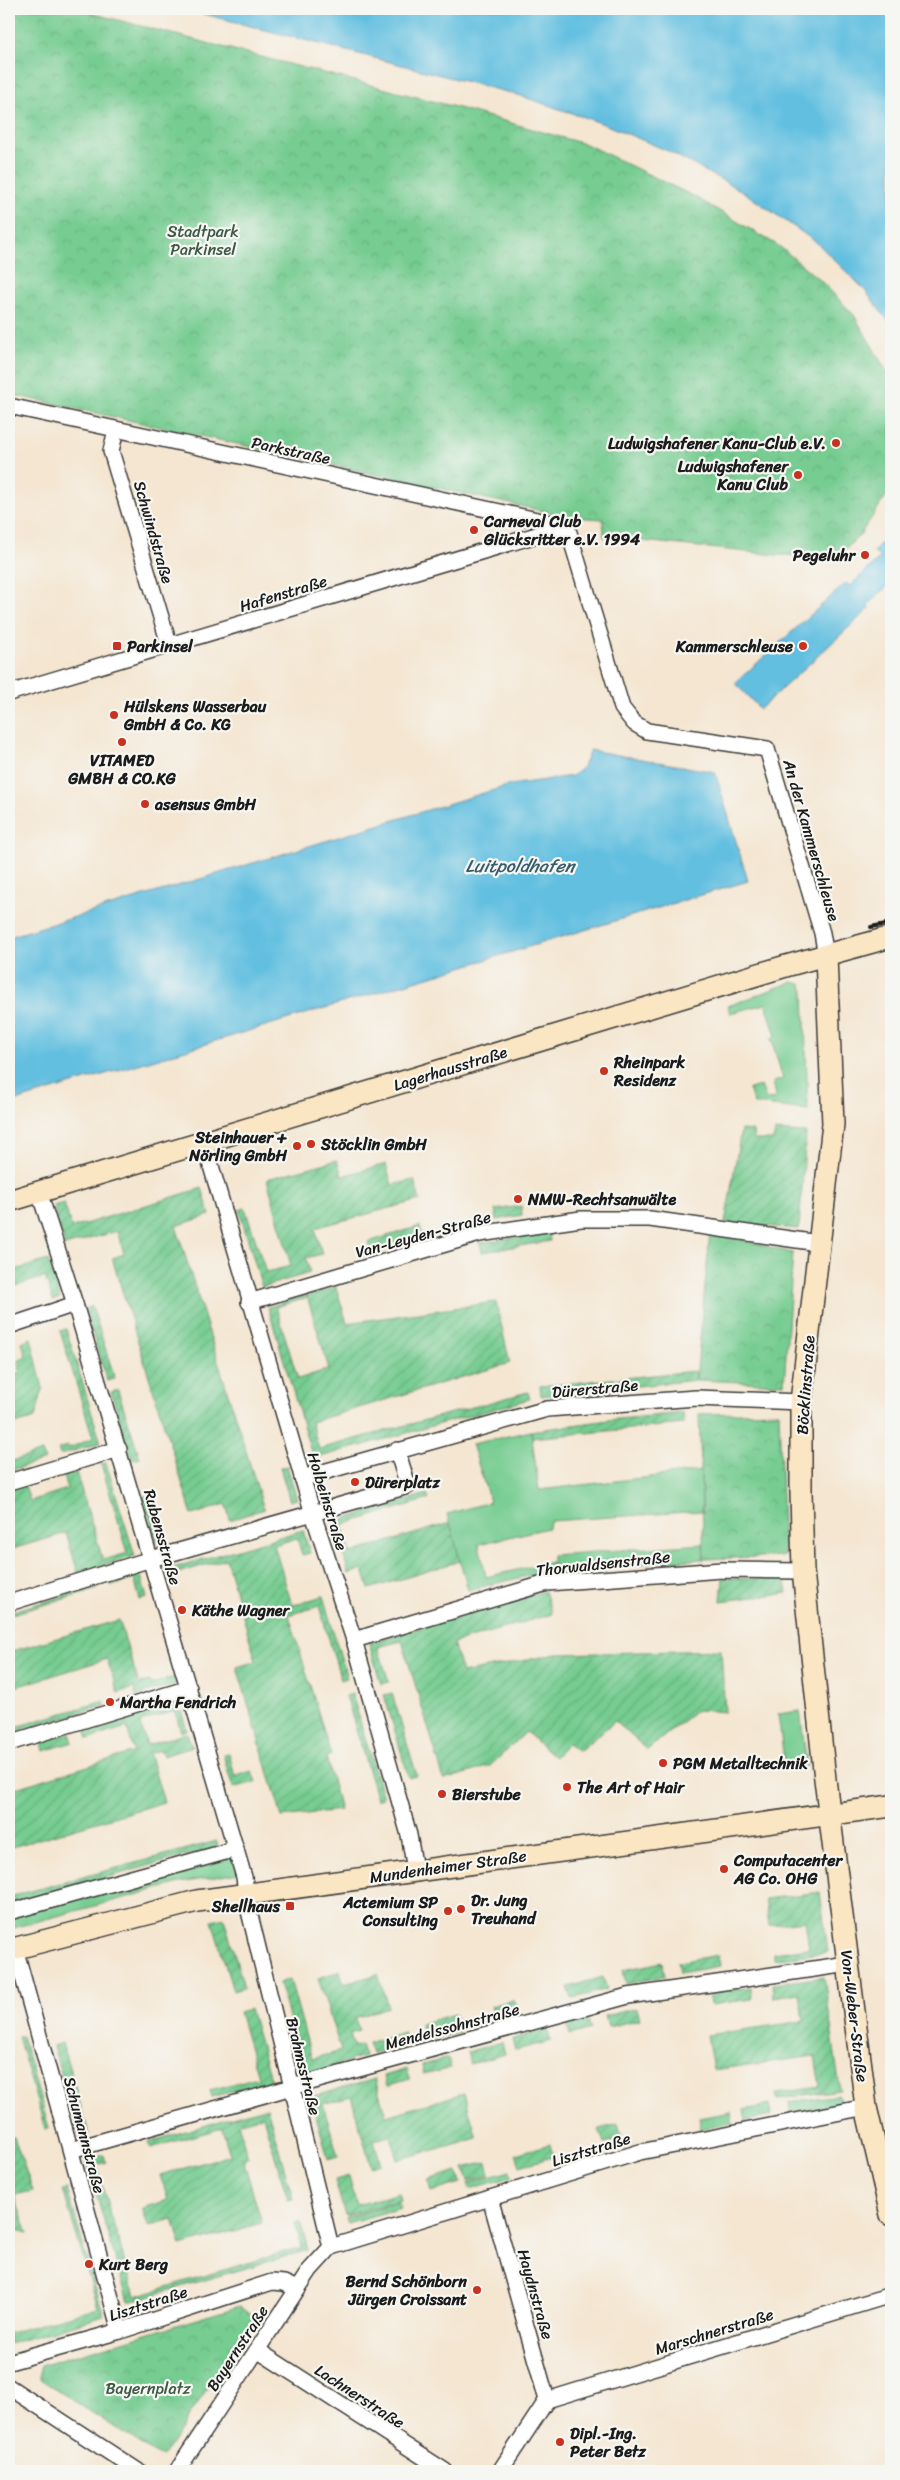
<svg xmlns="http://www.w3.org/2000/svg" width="900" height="2480" viewBox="0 0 900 2480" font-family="Sriracha,sans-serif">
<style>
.grass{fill:#76cc91;stroke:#497456}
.park{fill:url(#park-crowns);stroke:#497456}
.garden{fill:url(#garden-furrows);stroke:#497456}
.water{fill:#62bfe0;stroke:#3f6e7e}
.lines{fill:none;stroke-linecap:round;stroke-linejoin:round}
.street-casing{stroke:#3c3a37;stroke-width:18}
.secondary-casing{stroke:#3c3a37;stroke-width:24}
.street{stroke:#fff;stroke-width:15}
.secondary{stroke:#fbe6c4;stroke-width:21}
.rail{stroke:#1c1c1c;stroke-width:4}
.poi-dot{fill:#c8321e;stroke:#f6f6f2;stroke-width:2}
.labels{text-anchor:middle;stroke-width:4.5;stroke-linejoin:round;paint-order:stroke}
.park-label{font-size:16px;fill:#3c5a45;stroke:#f6f6f2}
.poi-label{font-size:16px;font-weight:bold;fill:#1c1c1c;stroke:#f6f6f2;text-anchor:start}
.street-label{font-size:16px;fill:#1c1c1c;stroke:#f6f6f2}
.water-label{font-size:18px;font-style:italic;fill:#385d6a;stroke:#f6f6f2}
</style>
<defs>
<pattern id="park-crowns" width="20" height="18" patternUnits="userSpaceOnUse" patternTransform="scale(1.25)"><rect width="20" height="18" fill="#76cc91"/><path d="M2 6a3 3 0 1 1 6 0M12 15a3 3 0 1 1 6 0" fill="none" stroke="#66af7c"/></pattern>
<pattern id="garden-furrows" width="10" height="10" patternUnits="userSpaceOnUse" patternTransform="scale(1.25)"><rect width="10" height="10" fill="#76cc91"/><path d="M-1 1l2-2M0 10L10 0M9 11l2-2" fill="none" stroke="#66af7c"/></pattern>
</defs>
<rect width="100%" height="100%" fill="#f6f6f2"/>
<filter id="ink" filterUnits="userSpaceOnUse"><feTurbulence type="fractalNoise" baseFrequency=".02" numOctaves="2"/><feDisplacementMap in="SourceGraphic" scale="10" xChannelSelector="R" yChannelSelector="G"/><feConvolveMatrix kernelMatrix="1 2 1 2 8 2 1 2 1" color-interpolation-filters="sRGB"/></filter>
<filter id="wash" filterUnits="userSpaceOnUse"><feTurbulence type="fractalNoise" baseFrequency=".0096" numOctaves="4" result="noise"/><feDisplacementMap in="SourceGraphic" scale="20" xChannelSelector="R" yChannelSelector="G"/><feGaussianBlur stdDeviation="1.12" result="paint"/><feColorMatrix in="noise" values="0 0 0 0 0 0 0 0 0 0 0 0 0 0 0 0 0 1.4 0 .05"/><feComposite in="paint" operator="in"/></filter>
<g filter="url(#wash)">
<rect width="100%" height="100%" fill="#f4e6d1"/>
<g class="grass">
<path d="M792 982 801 984 804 991 808 1110 754 1104 749 1089 761 1086 766 1099 772 1100 776 1096 773 1082 783 1079 771 1038 776 1036 766 1004 730 1013 728 1006Z"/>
<path d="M531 1431 539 1490 701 1471 702 1511 551 1521 548 1528 479 1544 486 1577 551 1562 552 1566V1555L703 1544 704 1559 553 1570 468 1590 447 1514 490 1502 472 1444Z"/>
<path d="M800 1711 807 1766 785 1769 778 1714Z"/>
<path d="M235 1856 239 1873 180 1883 9 1929V1917Z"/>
<path d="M839 2095 840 2105 790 2113 789 2102Z"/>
<path d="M769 2105 771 2116 746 2121 744 2110Z"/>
<path d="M731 2112 733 2123 701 2129 699 2118Z"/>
<path d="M510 2171 511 2177 470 2189 468 2183Z"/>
<path d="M399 2202 400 2208 347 2223 345 2218Z"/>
</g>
<g class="park">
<path d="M9 9H75L448 105 588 145 697 198 779 246 821 281 854 315 891 379V489L859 536 841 553 823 556 776 555 604 537 603 519 570 517 9 394Z"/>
<path d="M710 1232 793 1253 784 1384 696 1380Z"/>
<path d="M779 1412 784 1556 704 1559 699 1414Z"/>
<path d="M240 2306 254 2317 162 2458 40 2379V2366Z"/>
</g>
<g class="garden">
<path d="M741 1130 753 1131 754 1140H773L775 1131 806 1133 799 1229 725 1223Z"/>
<path d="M337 1160 342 1176 386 1164 392 1185 414 1180 420 1200 315 1228 322 1254 306 1258 310 1273 262 1287 239 1210 245 1208 266 1272 291 1266 267 1179Z"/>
<path d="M202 1188 210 1215 176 1226 264 1509 230 1520 226 1504 192 1515 112 1258 124 1254 117 1231 65 1246 53 1206 64 1203 72 1228Z"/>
<path d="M521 1206 522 1215 497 1220 495 1210Z"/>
<path d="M420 1226 423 1238 372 1254 368 1242Z"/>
<path d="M549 1232 550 1241 482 1252 480 1243Z"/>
<path d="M48 1260 60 1298 53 1301 45 1277 9 1288V1272Z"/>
<path d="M336 1287 347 1323 496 1302 510 1363 311 1422 319 1449 528 1392 530 1399 313 1459 268 1307 306 1295 307 1298 276 1307 298 1379 329 1369 307 1296Z"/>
<path d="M92 1306 115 1379 107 1381 85 1309Z"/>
<path d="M66 1329 101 1443 60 1455 58 1449 68 1446 69 1448 93 1438 60 1331Z"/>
<path d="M31 1338 43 1388 35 1418 9 1426V1377L20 1372 18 1361 26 1357 22 1342Z"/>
<path d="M695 1371 696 1380 541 1396 540 1386Z"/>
<path d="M118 1390 140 1458 132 1460 111 1392Z"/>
<path d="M683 1413 684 1424 532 1438 531 1431 608 1420Z"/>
<path d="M42 1452 45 1460 9 1471V1462Z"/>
<path d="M106 1463 135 1556 78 1573 66 1533 9 1550V1487L24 1482 30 1501 67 1489 63 1476 76 1472 103 1560 128 1553 101 1464Z"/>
<path d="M287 1466 297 1499 290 1501 280 1468Z"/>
<path d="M152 1494 166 1539 157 1542 143 1497Z"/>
<path d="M427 1494 429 1499 342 1525 351 1553 450 1523 460 1561 369 1589 363 1570 349 1574 334 1522Z"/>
<path d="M303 1530 310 1553 302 1555 297 1538 274 1545 292 1605 323 1596 347 1678 341 1680 319 1606 289 1615 331 1755 326 1757 340 1810 282 1817 237 1667 256 1661 226 1559 171 1575 169 1569Z"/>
<path d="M140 1572 147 1598 140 1600 134 1579 112 1586 111 1581Z"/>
<path d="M723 1578 785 1579 787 1593 721 1601Z"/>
<path d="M97 1586 98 1589 9 1615V1612Z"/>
<path d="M545 1591 552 1614 453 1643 462 1673 556 1654 721 1650 725 1712 697 1710 647 1750 615 1721 579 1751 568 1743 555 1757 526 1732 490 1766 444 1780 402 1641 378 1647 389 1682 381 1684 369 1643Z"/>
<path d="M119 1620 139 1684 150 1681 151 1684 175 1677 177 1684 136 1696 134 1688 118 1693 107 1659 9 1689V1652Z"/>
<path d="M392 1693 417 1776 409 1778 384 1695Z"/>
<path d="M352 1694 383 1798 377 1800 346 1696Z"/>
<path d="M104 1701 105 1706 9 1734V1729Z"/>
<path d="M178 1701 187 1730 181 1732 175 1711 140 1722 147 1745 187 1733 192 1747 163 1756 161 1750 149 1753 164 1802 9 1848V1790L134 1752 127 1727 88 1739 85 1728Z"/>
<path d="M70 1733 73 1742 44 1751 41 1741Z"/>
<path d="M229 1753 235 1776 252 1771 256 1782 233 1788 223 1754Z"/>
<path d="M217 1841 218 1847 9 1904V1897Z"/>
<path d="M820 1892 828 1952 774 1959V1953L809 1948 805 1921 769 1925 765 1899Z"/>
<path d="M224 1918 244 1988 233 1991 212 1921Z"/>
<path d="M718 1955 720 1966 680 1973 678 1962Z"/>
<path d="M662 1962 665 1976 626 1984 623 1970Z"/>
<path d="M340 1971 344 1984 378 1974 388 2007 355 2018 359 2030 350 2033 354 2047 361 2045 364 2056 306 2075 279 1983 290 1979 312 2059 341 2051 318 1978Z"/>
<path d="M603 1977 607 1989 572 1999 568 1987Z"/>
<path d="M824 1977 840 2090 777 2099 776 2093 820 2087 815 2056 713 2070 707 2035 804 2021 800 1993 773 1997 772 1984Z"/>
<path d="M751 1987 752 1999 710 2005 708 1993Z"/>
<path d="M514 2000 518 2015 496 2021 491 2006Z"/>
<path d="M637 2008 640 2019 608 2027 605 2016Z"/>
<path d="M250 2009 271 2081 212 2097 210 2090 258 2077 239 2012Z"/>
<path d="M454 2014 460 2032 426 2043 420 2024Z"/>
<path d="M587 2018 591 2029 570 2035 567 2024Z"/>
<path d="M547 2029 551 2041 516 2050 513 2039Z"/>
<path d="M403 2032 406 2044 372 2054 368 2043Z"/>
<path d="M22 2036 49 2128 45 2129 18 2037Z"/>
<path d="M502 2042 505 2054 470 2064 467 2052Z"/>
<path d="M62 2043 89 2134 80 2137 53 2046Z"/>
<path d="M448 2058 451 2068 424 2075 422 2065Z"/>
<path d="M407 2069 410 2079 387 2086 384 2076Z"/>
<path d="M375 2079 386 2116 464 2093 477 2138 397 2160 390 2136 374 2140 381 2164 371 2167 351 2096 323 2104 338 2156 328 2159 311 2097Z"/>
<path d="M267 2107 293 2199 288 2200 263 2116 238 2123 248 2158 243 2159 262 2223 181 2246 173 2219 148 2226 142 2208 168 2200 160 2175 230 2155 222 2128 151 2148 149 2142Z"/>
<path d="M618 2124 622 2139 604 2144 599 2129Z"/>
<path d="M9 2137H14L33 2191 14 2195 28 2233 9 2228Z"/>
<path d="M550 2144 553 2157 520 2166 516 2154Z"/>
<path d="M104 2155 106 2162 96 2165 135 2296 302 2247 295 2223 300 2221 308 2250 128 2302 86 2160Z"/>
<path d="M487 2162 490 2175 468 2181 464 2168Z"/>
<path d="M458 2171 461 2183 431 2192 428 2180Z"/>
<path d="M349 2176 357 2205 399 2193 401 2200 345 2216 335 2180Z"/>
<path d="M67 2189 104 2316 9 2344V2333L98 2307 63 2190Z"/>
</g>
<g class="water">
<path d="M184 9H891V325L864 289 816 242 742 191 668 151 604 124 518 95Z"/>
<path d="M891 530V583L867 605 870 608 760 709 735 683 846 583 850 586 880 558 874 552Z"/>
<path d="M590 750 715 772 748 881 9 1103V937L510 785 572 776 583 767Z"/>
</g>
</g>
<g filter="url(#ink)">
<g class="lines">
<g class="street-casing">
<g id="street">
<path d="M9 406 565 526"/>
<path d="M116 430 111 451 169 644"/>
<path d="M567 526 622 708 634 723 647 731 767 749 822 933 826 956"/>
<path d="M9 693 567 526"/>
<path d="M204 1142 313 1514 354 1640 409 1835 415 1870"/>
<path d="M39 1192 75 1304 244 1877 248 1907 331 2247"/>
<path d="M249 1302 479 1234 581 1219H650L818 1243"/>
<path d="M9 1326 75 1304"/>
<path d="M302 1478 547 1409 696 1398 801 1402"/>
<path d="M9 1482 119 1449"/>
<path d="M9 1603 151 1559 408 1486 397 1450"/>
<path d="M354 1640 547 1583 722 1570 803 1571"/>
<path d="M9 1743 189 1688"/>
<path d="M9 1912 236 1849"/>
<path d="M15 1948 120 2331"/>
<path d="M71 2150 292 2087 628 1996 848 1964"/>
<path d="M490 2198 547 2400"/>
<path d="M257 2350 445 2471"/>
<path d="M9 2362 120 2331 272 2282 284 2283 297 2289"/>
<path d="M9 2387 138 2471"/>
<path d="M547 2400 891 2295"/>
<path d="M177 2471 310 2270 331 2247 640 2152 866 2107"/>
<path d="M500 2471 547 2400"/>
</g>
</g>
<g class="secondary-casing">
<g id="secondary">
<path d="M826 956 833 1124 801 1402V1491L803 1571 825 1779 866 2107 891 2215"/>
<path d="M9 1201 786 966 891 937"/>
<path d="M9 1950 197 1901 891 1806"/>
</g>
</g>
<use href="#street" class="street"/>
<use href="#secondary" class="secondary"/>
<path class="rail" d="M871 927 891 923"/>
</g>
</g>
<g class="poi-dot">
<circle cx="836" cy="443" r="5"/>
<circle cx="798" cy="475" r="5"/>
<circle cx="474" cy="530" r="5"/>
<circle cx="865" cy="555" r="5"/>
<rect x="112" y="641" width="10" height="10" rx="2.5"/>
<circle cx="803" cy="646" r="5"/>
<circle cx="114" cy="715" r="5"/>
<circle cx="122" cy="742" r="5"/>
<circle cx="145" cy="804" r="5"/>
<circle cx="604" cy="1071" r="5"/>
<circle cx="311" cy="1144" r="5"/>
<circle cx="297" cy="1146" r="5"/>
<circle cx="518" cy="1199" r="5"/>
<circle cx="355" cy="1482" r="5"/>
<circle cx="182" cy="1610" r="5"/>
<circle cx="110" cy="1702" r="5"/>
<circle cx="663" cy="1763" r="5"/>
<circle cx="567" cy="1787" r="5"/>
<circle cx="442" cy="1794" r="5"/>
<circle cx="724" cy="1869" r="5"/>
<rect x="285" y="1901" width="10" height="10" rx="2.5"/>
<circle cx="461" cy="1909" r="5"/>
<circle cx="448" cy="1911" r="5"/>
<circle cx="89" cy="2264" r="5"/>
<circle cx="477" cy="2290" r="5"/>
<circle cx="560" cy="2442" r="5"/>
</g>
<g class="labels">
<g class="park-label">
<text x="203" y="237">Stadtpark<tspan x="203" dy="18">Parkinsel</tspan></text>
<text x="148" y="2394">Bayernplatz</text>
</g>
<g class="poi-label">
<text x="826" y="449" text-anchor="end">Ludwigshafener Kanu-Club e.V.</text>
<text x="788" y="472" text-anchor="end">Ludwigshafener<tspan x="788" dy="18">Kanu Club</tspan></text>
<text x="484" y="527">Carneval Club<tspan x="484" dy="18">Glücksritter e.V. 1994</tspan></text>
<text x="855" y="561" text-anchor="end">Pegeluhr</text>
<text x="127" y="652">Parkinsel</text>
<text x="793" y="652" text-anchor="end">Kammerschleuse</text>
<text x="124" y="712">Hülskens Wasserbau<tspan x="124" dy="18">GmbH &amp; Co. KG</tspan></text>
<text x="122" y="766" text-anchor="middle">VITAMED<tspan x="122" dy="18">GMBH &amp; CO.KG</tspan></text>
<text x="155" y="810">asensus GmbH</text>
<text x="614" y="1068">Rheinpark<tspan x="614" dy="18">Residenz</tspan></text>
<text x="287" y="1143" text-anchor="end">Steinhauer +<tspan x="287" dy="18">Nörling GmbH</tspan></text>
<text x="321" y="1150">Stöcklin GmbH</text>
<text x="528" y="1205">NMW-Rechtsanwälte</text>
<text x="365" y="1488">Dürerplatz</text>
<text x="192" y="1616">Käthe Wagner</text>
<text x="120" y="1708">Martha Fendrich</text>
<text x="673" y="1769">PGM Metalltechnik</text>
<text x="577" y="1793">The Art of Hair</text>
<text x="452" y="1800">Bierstube</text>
<text x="734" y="1866">Computacenter<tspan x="734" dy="18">AG Co. OHG</tspan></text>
<text x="471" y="1906">Dr. Jung<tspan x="471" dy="18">Treuhand</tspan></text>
<text x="438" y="1908" text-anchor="end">Actemium SP<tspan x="438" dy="18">Consulting</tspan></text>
<text x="280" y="1912" text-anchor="end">Shellhaus</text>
<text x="99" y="2270">Kurt Berg</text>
<text x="467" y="2287" text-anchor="end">Bernd Schönborn<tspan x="467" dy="18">Jürgen Croissant</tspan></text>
<text x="570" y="2439">Dipl.-Ing.<tspan x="570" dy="18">Peter Betz</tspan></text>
</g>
<g class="street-label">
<text transform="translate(291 450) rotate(12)" y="6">Parkstraße</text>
<text transform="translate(154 532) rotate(74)" y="6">Schwindstraße</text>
<text transform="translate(283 593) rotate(-17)" y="6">Hafenstraße</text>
<text transform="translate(812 840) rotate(74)" y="6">An der Kammerschleuse</text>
<text transform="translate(450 1068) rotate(-17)" y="6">Lagerhausstraße</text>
<text transform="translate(423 1234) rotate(-15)" y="6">Van-Leyden-Straße</text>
<text transform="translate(805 1385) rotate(-86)" y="6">Böcklinstraße</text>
<text transform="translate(595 1388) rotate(-5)" y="6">Dürerstraße</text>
<text transform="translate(328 1501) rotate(73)" y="6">Holbeinstraße</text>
<text transform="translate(163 1537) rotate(74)" y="6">Rubensstraße</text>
<text transform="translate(603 1563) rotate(-6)" y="6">Thorwaldsenstraße</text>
<text transform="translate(448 1866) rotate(-8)" y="6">Mundenheimer Straße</text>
<text transform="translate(855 2016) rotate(83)" y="6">Von-Weber-Straße</text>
<text transform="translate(452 2026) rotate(-15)" y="6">Mendelssohnstraße</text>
<text transform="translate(304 2066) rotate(76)" y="6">Brahmsstraße</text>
<text transform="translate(85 2135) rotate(75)" y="6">Schumannstraße</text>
<text transform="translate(591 2149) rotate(-17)" y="6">Lisztstraße</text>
<text transform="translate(536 2294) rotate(74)" y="6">Haydnstraße</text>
<text transform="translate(148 2303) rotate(-18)" y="6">Lisztstraße</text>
<text transform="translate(714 2331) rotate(-17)" y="6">Marschnerstraße</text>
<text transform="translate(237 2348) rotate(-57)" y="6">Bayernstraße</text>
<text transform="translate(360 2396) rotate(33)" y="6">Lachnerstraße</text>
</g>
<g class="water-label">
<text x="520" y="872">Luitpoldhafen</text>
</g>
</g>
<rect width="900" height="2480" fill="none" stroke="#f6f6f2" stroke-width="30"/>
</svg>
